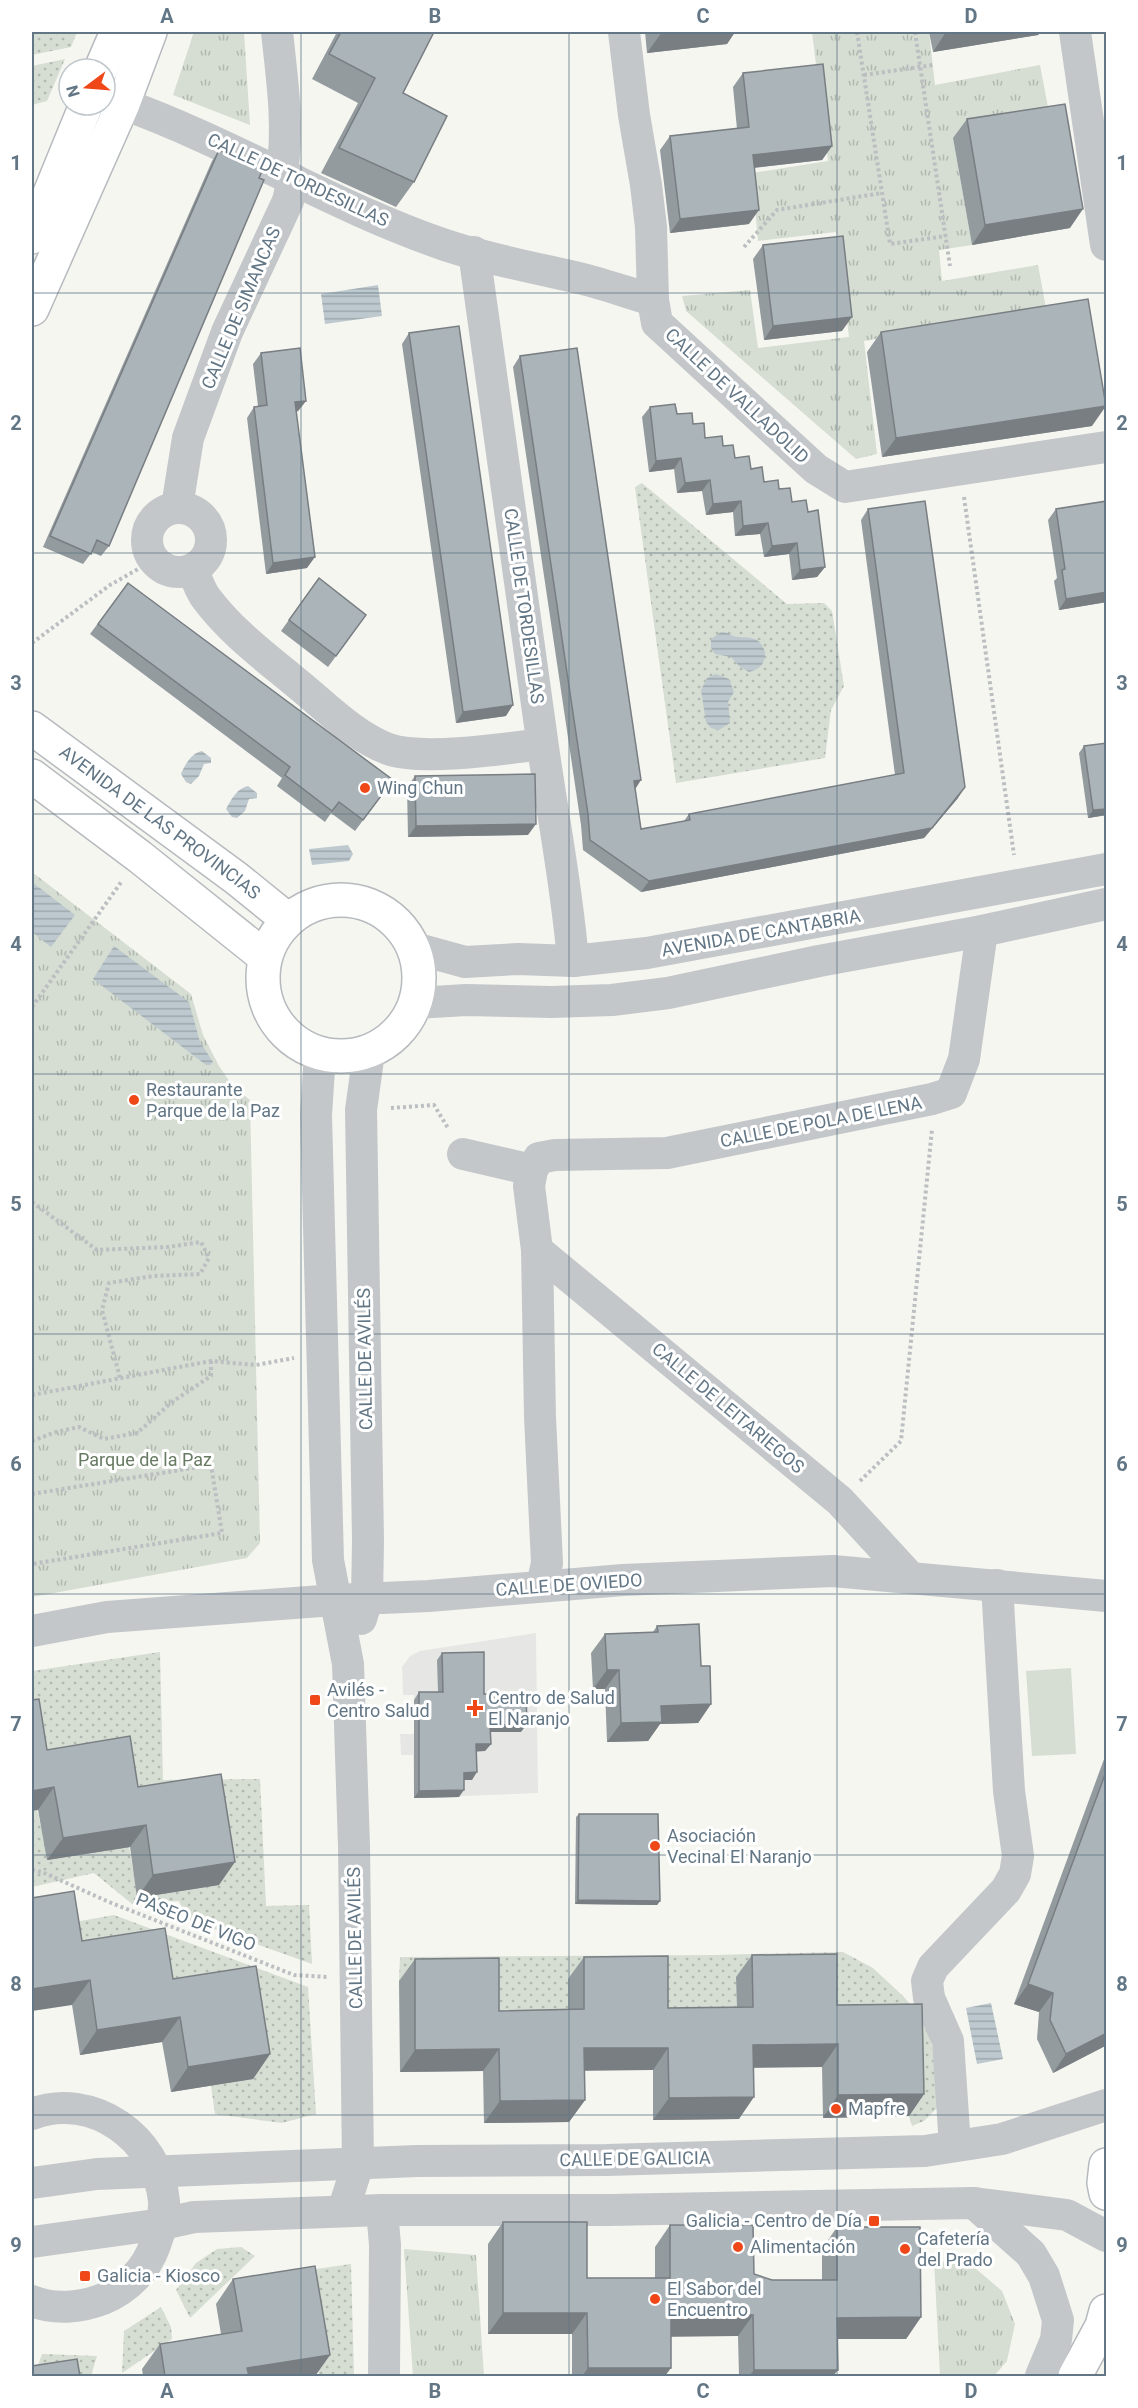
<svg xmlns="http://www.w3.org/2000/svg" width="1138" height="2408" viewBox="0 0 1138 2408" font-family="Roboto,sans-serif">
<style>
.built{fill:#e6e7e5}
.grass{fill:url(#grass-dots)}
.park{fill:url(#park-tufts)}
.pitch{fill:#d6ddd2}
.water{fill:url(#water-rules)}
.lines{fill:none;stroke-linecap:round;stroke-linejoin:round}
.major-casing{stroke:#b6babe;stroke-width:36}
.path{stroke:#bcbfc1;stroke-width:4;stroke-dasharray:3 3;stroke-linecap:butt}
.minor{stroke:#c3c7ca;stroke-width:32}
.major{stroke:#fff;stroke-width:33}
.wall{fill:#939b9f}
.shaded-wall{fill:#787e82}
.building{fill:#abb4b9;stroke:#787e82;stroke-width:1.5}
.grid{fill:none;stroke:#627685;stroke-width:1.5;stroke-opacity:0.55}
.poi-dot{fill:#ef4718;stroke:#fff;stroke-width:2}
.labels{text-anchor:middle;stroke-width:6;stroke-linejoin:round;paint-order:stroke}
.street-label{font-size:18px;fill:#627685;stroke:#fff}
.poi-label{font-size:18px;fill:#627685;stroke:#fff;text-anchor:start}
.park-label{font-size:18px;fill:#677b62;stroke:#fff}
.neatline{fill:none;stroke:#627685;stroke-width:2}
.grid-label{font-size:20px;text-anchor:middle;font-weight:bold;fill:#627685}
</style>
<defs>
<pattern id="grass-dots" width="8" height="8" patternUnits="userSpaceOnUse" patternTransform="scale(1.5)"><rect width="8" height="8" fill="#d6ddd2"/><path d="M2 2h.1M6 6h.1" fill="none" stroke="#b1b8b0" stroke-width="1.8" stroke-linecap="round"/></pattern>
<pattern id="park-tufts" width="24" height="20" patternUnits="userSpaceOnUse" patternTransform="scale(1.5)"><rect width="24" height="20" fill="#d6ddd2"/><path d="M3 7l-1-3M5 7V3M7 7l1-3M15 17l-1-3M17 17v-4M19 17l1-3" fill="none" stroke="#b1b8b0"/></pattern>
<pattern id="water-rules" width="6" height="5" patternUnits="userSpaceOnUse" patternTransform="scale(1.5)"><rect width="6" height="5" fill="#bdc9ce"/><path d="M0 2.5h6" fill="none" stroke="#9da8ad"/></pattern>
</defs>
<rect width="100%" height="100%" fill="#f6f6f1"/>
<path class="built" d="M536 1633 538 1793 414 1798 413 1755H401L400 1734H415L417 1717H414V1695H403L402 1667 410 1656 420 1651Z"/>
<g class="grass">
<path d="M32 32H77L71 47 32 55Z"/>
<path d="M65 59 47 101 32 105V66Z"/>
<path d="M642 483 787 604 824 603 832 611 844 686 831 710 825 758 676 783 635 487Z"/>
<path d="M160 1652 163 1780 260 1779 266 1906 309 1905 312 1964 186 1919 179 1901 132 1904 94 1873 32 1887V1811L37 1810 41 1827 129 1847 138 1898 219 1885 32 1772V1671Z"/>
<path d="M114 1915 308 1987 316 2114 282 2123 215 2114 211 2086 252 2079 64 1966 58 1925Z"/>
<path d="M843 1952 873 1968 903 1996 926 2023 932 2046 939 2106 924 2121 912 2126 909 2116 737 1977V2029L568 2032 399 1981 400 1957 713 1955Z"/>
<path d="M241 2247 255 2256 190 2318 176 2290 196 2263 217 2249Z"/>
<path d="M351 2264 354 2376H319L302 2271Z"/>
<path d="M161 2307 171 2327 172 2339 122 2373 124 2331Z"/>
<path d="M42 2354 97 2356 91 2376H55L36 2371Z"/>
</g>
<g class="park">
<path d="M194 32H244L250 125 173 95Z"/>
<path d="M812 32H929L935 85 1040 65 1051 123 953 138 972 245 939 250 942 281 1038 265 1046 308 864 341 877 454 856 459 686 311 682 296 750 290 758 348 849 337 836 232 758 241 752 173 828 161Z"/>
<path d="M32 872 191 994 203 1035 219 1066 232 1085 250 1100 260 1543 247 1558 32 1597Z"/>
<path d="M404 2249 476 2255 484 2376H413Z"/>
<path d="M934 2260 975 2268 1002 2291 1015 2324 1007 2361 994 2376H940Z"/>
</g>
<path class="pitch" d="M1071 1668 1076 1754 1032 1756 1026 1671Z"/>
<g class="water">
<path d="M378 285 382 316 325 324 321 294Z"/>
<path d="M721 632C728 631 731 637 739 637 752 638 760 637 765 652 765 663 761 669 749 672L739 666 731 657 715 654 711 648V639Z"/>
<path d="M716 674 729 679 734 692 728 702 730 723 719 730 711 728 706 722 701 690 707 678Z"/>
<path d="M202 751 211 758V763L204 764 199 776 191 784 186 782 181 774C185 765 191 753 202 751Z"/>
<path d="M248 786 257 793V798L249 799 245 811 237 818 232 817 226 809C231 800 237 788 248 786Z"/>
<path d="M348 845 353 854 349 861 312 865 309 849Z"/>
<path d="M32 882 75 915 51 947 32 932Z"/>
<path d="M114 946 189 1002 200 1042 213 1062 210 1065H206L93 979Z"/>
<path d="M991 2003 1003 2059 977 2064 966 2008Z"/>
</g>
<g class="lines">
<g class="major-casing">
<g id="major">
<path d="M101 69 117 32"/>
<path d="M32 237 86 105"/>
<path d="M32 309 123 104 150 32"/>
<path id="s1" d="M32 728 236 878 288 920"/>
<path d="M32 776 140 857 265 957"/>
<circle cx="341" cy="978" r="78"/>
<path d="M1106 2165 1104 2183 1106 2193"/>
<path d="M1075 2376 1102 2326 1106 2311"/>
</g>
</g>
<g class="path">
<path d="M857 32 890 244 946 236"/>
<path d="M915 32 950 266"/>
<path d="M864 75 933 65"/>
<path d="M744 247 777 210 882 193"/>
<path d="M964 497 1014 855"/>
<path d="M32 643 110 585 154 560"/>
<path d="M32 1007 122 881"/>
<path d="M391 1108 434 1105 448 1128"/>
<path d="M32 1202 97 1250 168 1247 201 1242 209 1258 200 1274 153 1276 109 1283 102 1310 120 1378"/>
<path d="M32 1395 211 1361 256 1365 294 1358"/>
<path d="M32 1441 56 1432 79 1427 104 1439 137 1433 172 1402 211 1376V1361"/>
<path d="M860 1481 901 1441 932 1129"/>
<path d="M32 1494 211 1465 222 1533 32 1564"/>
<path d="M32 1870 42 1872 109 1902 294 1975 328 1977"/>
</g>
<g class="minor">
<path d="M277 32C282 79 289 125 282 173"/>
<path d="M624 32 634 115 646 185 651 227 653 300 657 323 816 469 845 487 1106 447"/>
<path d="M1075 32 1106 245"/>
<path d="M123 104C234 144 334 207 445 245 490 260 537 268 583 279 606 285 629 293 653 300"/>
<path d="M474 252C498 414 520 577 542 740 552 813 567 886 573 961"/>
<path d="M177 507 188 438 227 332 288 201 293 179"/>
<circle cx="179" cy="540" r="32"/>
<path d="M192 570C197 579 200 590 206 598 232 633 267 658 299 685 326 707 354 736 388 749 423 761 504 749 542 744"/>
<path d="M414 948 465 962 518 959 573 961 647 953 1106 869"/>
<path d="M416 1003 466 1000 551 1002 612 1000 668 993 819 961 982 931 1106 904"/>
<path d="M320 1054 316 1115 328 1560 348 1664 354 1846 358 2164 343 2211"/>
<path d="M463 1154 532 1170"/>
<path d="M537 1250 840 1501 909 1576"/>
<path d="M542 1586 547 1563 540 1417 537 1250 529 1186 532 1170 539 1158 555 1155 667 1153 932 1099 951 1093 964 1059 982 931"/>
<path d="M361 1619 367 1599 368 1541 361 1110 369 1052"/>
<path d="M32 1631 107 1617 335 1600 429 1596 623 1580 833 1571 1106 1596"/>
<path d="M32 2114C92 2091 158 2138 164 2201 165 2216 160 2231 155 2245 146 2270 127 2289 103 2299 80 2308 54 2310 32 2301"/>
<path d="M955 2146 948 2041 929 1998 927 1981 933 1967 1006 1890 1015 1874 1018 1856 1009 1791 997 1585"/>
<path d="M32 2183 97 2174 417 2161 607 2160 925 2151 1002 2139 1106 2105"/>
<path d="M974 2203 1031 2254 1044 2276 1058 2320 1056 2340 1041 2376"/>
<path d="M382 2210 385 2245 384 2376"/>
<path d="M32 2242 162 2224 194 2217 382 2210H609L974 2203 1067 2215 1106 2236"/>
</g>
<use href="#major" class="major"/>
</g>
<g class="wall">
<path d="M337 32H434L403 93 414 182 396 207 321 173 358 103 312 79Z"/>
<path d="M645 32H735L727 44 647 53Z"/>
<path d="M929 32H1041L1038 35 933 52Z"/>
<path d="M743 73 832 146 822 160 754 168 749 224 670 233 660 150 670 136 737 129 733 87Z"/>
<path d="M967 119 1070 228 972 245 953 138Z"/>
<path d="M219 150 259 178 109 546 101 556 92 552 83 564 43 547 212 161Z"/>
<path d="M763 245 842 331 764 340 753 259Z"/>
<path d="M881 332 1092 426 882 457 867 352Z"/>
<path d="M409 333 506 716 456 723 402 344Z"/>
<path d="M261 353 306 401 298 411 296 412 307 568 266 574 247 418 254 407 258 406 253 364Z"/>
<path d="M520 356 635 789 641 829 684 821 689 814 895 775 861 520 868 509 958 798 924 838 641 892 583 850 581 825 513 367Z"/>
<path d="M650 407 677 414 693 424 705 438 723 446 735 458 751 469 764 482 779 489 792 502 808 512 825 567 817 577 792 580 789 554 764 557 760 534 735 536 733 512 706 515 702 491 677 493 674 469 649 472 642 417Z"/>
<path d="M1056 509 1107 602 1059 610 1054 581 1057 578 1048 520Z"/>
<path d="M319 578 366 615 328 667 281 631Z"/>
<path d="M128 583 393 780 355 831 331 813 325 822 277 786 282 778 90 634Z"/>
<path d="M1084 746 1107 815 1088 818 1079 753Z"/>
<path d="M415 776 528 835 408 837 407 787Z"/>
<path d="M657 1626 701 1666 711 1704 698 1723 660 1724 648 1741 607 1742 605 1689H593L591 1653 605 1634 653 1632Z"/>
<path d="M442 1653 521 1732H490L491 1744 485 1751H477L472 1780H464L459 1797 414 1798V1700L419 1692H438L437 1660Z"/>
<path d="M47 1750 138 1787 219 1885 137 1898 130 1847 47 1860 38 1810Z"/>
<path d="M1107 1751V2045L1053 2073 1037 2039 1039 2012 1014 2004Z"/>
<path d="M579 1814 660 1901 657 1905 575 1904 576 1817Z"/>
<path d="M82 1941 173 1979 270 2054 253 2079 171 2092 162 2042 80 2055 72 2005Z"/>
<path d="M752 1955 837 2005 924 2094 909 2116 823 2118 822 2067H754L739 2119 653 2120V2070H584L585 2100 569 2122 484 2123 483 2071 400 2072 399 1981 415 1959 499 2011 568 2010V1979L584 1957 668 2008 737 2007 736 1977Z"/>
<path d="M503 2222 587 2278H655V2247L670 2225 754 2274 772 2280H822V2249L837 2227 921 2317 906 2339H837L833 2376H739L738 2336H671L665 2376H572V2334H488V2244Z"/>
<path d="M233 2279 330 2355 315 2376H143L142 2369 160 2344 221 2334 216 2304Z"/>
</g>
<g class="shaded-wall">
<path d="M662 32H735L727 44 647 53Z"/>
<path d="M946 32H1041L1038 35 933 52Z"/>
<path d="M832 146 822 160 743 169 753 155Z"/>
<path d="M1083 209 1070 228 972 245 985 225Z"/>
<path d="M759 210 749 224 670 233 680 219Z"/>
<path d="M852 317 842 331 764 340 773 326Z"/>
<path d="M306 401 298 411 287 413 295 402Z"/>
<path d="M1106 406 1092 426 882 457 896 438Z"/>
<path d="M681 458 674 469 649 472 656 461Z"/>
<path d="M710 480 702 491 677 493 685 483Z"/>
<path d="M741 501 733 512 706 515 713 504Z"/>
<path d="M768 523 760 534 735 536 743 526Z"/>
<path d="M797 543 789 554 764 557 772 546Z"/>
<path d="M315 557 307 568 266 574 273 563Z"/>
<path d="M825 567 817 577 792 580 800 570Z"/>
<path d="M1107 592V602L1059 610 1066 599Z"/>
<path d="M513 705 506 716 456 723 463 712Z"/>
<path d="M641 780 634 791V781Z"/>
<path d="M965 787 958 798 924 838 641 892 649 881Z"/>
<path d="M1107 809V815L1088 818 1093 810Z"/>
<path d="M536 824 528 835 408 837 416 826Z"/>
<path d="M607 1670H619L605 1689H593Z"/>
<path d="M711 1704 698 1723 660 1724 648 1741 607 1742 621 1723 661 1706Z"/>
<path d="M527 1724 521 1732H485L490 1725Z"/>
<path d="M476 1744H491L485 1751 471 1752Z"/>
<path d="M477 1772 472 1780H459L464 1773Z"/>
<path d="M54 1787 38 1810 32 1811V1791Z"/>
<path d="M464 1790 459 1797 414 1798 419 1791Z"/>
<path d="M146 1825 130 1847 47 1860 63 1838Z"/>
<path d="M235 1862 219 1885 137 1898 153 1875Z"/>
<path d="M578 1900 660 1901 657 1905 575 1904Z"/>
<path d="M90 1980 72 2005 32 2011V1989Z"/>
<path d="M1028 1984 1053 1993 1039 2012 1014 2004Z"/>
<path d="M180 2017 162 2042 80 2055 97 2030Z"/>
<path d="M1107 2033V2045L1053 2073 1066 2054Z"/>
<path d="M838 2044 822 2067 738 2068 753 2045Z"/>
<path d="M584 2048H668L653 2070 568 2071Z"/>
<path d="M499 2049 483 2071 400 2072 415 2050Z"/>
<path d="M270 2054 253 2079 171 2092 188 2067Z"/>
<path d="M924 2094 909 2116 823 2118 838 2095Z"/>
<path d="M754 2097 739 2119 653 2120 669 2098Z"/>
<path d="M585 2100 569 2122 484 2123 500 2101Z"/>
<path d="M503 2313H587L572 2334H488Z"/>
<path d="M671 2315H753L738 2336 656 2337Z"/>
<path d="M921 2317 906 2339H822L837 2318Z"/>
<path d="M330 2355 315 2376H241L247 2368Z"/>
<path d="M588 2368H671L665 2376H582Z"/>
<path d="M754 2370H838L833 2376H749Z"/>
</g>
<g class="building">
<path d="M341 32H434L403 93 447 116 414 182 339 148 375 78 329 54Z"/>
<path d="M823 64 832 146 753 155 759 210 680 219 670 136 749 127 743 73Z"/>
<path d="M1065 104 1083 209 985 225 967 119Z"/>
<path d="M219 150 262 171 259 178 264 180 109 546 97 540 91 554 50 536Z"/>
<path d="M843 236 852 317 773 326 763 245Z"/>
<path d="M1088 299 1106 406 896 438 881 332Z"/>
<path d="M459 326 513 705 463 712 409 333Z"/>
<path d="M300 348 306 401 295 402 315 557 273 563 254 407 267 405 261 353Z"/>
<path d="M577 348 641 780 634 781 641 829 690 820 689 814 904 773 868 509 925 501 965 787 932 828 649 881 590 840 588 814 520 356Z"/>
<path d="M675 404 677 414 692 413 693 424 704 423 705 438 722 436 723 446 733 445 735 458 749 456 751 469 762 467 764 482 778 480 779 489 790 488 792 502 806 500 808 512 818 510 825 567 800 570 797 543 772 546 768 523 743 526 741 501 713 504 710 480 685 483 681 458 656 461 650 407Z"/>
<path d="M1107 501V592L1066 599 1062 570 1065 569 1056 509Z"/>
<path d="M319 578 366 615 336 656 289 620Z"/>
<path d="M128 583 393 780 363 820 339 802 332 811 285 775 290 767 98 624Z"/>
<path d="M1107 743V809L1093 810 1084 746Z"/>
<path d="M535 774 536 824 416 826 415 776Z"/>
<path d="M699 1624 701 1666H710L711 1704 661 1706 662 1722 621 1723 619 1670H607L605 1634 658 1632 657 1626Z"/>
<path d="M484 1652V1694H526L527 1724 490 1725 491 1744H476L477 1772 464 1773V1790L419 1791V1692H443L442 1653Z"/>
<path d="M39 1699 47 1750 130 1736 138 1787 221 1774 235 1862 153 1875 146 1825 63 1838 54 1787 32 1791V1700Z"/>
<path d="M1107 1769V2033L1066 2054 1050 2020 1053 1993 1028 1984Z"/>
<path d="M579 1814H658L660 1901 578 1900Z"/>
<path d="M74 1891 82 1941 165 1928 173 1979 256 1966 270 2054 188 2067 180 2017 97 2030 90 1980 32 1989V1898Z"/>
<path d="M837 1954V2005L922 2004 924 2094 838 2095V2044L753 2045 754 2097 669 2098 668 2048H584L585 2100 500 2101 499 2049 415 2050V1959L499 1958V2011L584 2009V1957L668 1956V2008L753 2007 752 1955Z"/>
<path d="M503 2222H587V2278H670V2225H753L754 2274 772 2280H837V2227H920L921 2317 837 2318 838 2370H754L753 2315H671V2368H588L587 2313H503Z"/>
<path d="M315 2266 330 2355 247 2368 249 2376H165L160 2344 242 2331 233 2279Z"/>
<path d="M77 2359 80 2376H32V2366Z"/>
</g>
<path class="grid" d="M301 32V2376M569 32V2376M837 32V2376M32 293H1106M32 553H1106M32 814H1106M32 1074H1106M32 1334H1106M32 1594H1106M32 1855H1106M32 2115H1106"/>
<g class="poi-dot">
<circle cx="365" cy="788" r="6"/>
<circle cx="134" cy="1100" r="6"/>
<rect x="309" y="1694" width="12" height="12" rx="3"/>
<path d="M472 1699h6v6h6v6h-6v6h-6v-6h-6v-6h6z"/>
<circle cx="655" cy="1846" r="6"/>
<circle cx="836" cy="2109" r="6"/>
<rect x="868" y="2215" width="12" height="12" rx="3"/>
<circle cx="738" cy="2247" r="6"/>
<circle cx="905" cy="2249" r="6"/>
<rect x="79" y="2270" width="12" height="12" rx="3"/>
<circle cx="655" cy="2299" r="6"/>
</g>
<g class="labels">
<g class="street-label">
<text transform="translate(298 180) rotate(25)" y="6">CALLE DE TORDESILLAS</text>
<text transform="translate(241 308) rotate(-67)" y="6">CALLE DE SIMANCAS</text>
<text transform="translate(737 396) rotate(43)" y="6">CALLE DE VALLADOLID</text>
<text transform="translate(524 606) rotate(82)" y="6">CALLE DE TORDESILLAS</text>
<text dy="6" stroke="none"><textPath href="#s1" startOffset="159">AVENIDA DE LAS PROVINCIAS</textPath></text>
<text transform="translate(761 933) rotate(-10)" y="6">AVENIDA DE CANTABRIA</text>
<text transform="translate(821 1122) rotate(-11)" y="6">CALLE DE POLA DE LENA</text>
<text transform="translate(365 1359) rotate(-91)" y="6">CALLE DE AVILÉS</text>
<text transform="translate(728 1408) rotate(40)" y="6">CALLE DE LEITARIEGOS</text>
<text transform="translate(569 1585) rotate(-4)" y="6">CALLE DE OVIEDO</text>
<text transform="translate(196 1922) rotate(22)" y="6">PASEO DE VIGO</text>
<text transform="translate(355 1938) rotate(-91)" y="6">CALLE DE AVILÉS</text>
<text transform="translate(635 2159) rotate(-1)" y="6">CALLE DE GALICIA</text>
</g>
<g class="poi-label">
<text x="377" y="794">Wing Chun</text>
<text x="146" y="1096">Restaurante<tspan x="146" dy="21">Parque de la Paz</tspan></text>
<text x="327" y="1696">Avilés -<tspan x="327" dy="21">Centro Salud</tspan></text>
<text x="488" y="1704">Centro de Salud<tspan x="488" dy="21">El Naranjo</tspan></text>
<text x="667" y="1842">Asociación<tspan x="667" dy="21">Vecinal El Naranjo</tspan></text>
<text x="848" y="2115">Mapfre</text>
<text x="862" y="2227" text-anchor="end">Galicia - Centro de Día</text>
<text x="917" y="2245">Cafetería<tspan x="917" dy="21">del Prado</tspan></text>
<text x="750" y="2253">Alimentación</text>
<text x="97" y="2282">Galicia - Kiosco</text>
<text x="667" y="2295">El Sabor del<tspan x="667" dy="21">Encuentro</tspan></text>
</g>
<g class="park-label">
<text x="145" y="1466">Parque de la Paz</text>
</g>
</g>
<rect width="1138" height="2408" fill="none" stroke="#ffffff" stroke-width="66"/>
<g transform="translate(87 87) rotate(254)"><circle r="28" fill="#ffffff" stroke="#c0c8ce" stroke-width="1.5"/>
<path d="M0-4.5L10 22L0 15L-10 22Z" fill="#ef4718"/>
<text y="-9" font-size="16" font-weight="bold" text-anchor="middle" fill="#627685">N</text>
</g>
<rect x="33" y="33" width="1072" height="2342" class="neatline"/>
<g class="grid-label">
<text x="167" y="23">A</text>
<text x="435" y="23">B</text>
<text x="703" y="23">C</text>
<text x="971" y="23">D</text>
<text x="16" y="170">1</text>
<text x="1122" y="170">1</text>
<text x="16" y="430">2</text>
<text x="1122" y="430">2</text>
<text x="16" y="690">3</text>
<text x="1122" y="690">3</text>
<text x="16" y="951">4</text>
<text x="1122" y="951">4</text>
<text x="16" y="1211">5</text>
<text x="1122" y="1211">5</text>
<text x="16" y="1471">6</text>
<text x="1122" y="1471">6</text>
<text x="16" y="1731">7</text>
<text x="1122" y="1731">7</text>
<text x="16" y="1991">8</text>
<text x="1122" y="1991">8</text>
<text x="16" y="2252">9</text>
<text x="1122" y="2252">9</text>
<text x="167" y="2398">A</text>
<text x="435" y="2398">B</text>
<text x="703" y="2398">C</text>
<text x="971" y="2398">D</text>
</g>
</svg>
